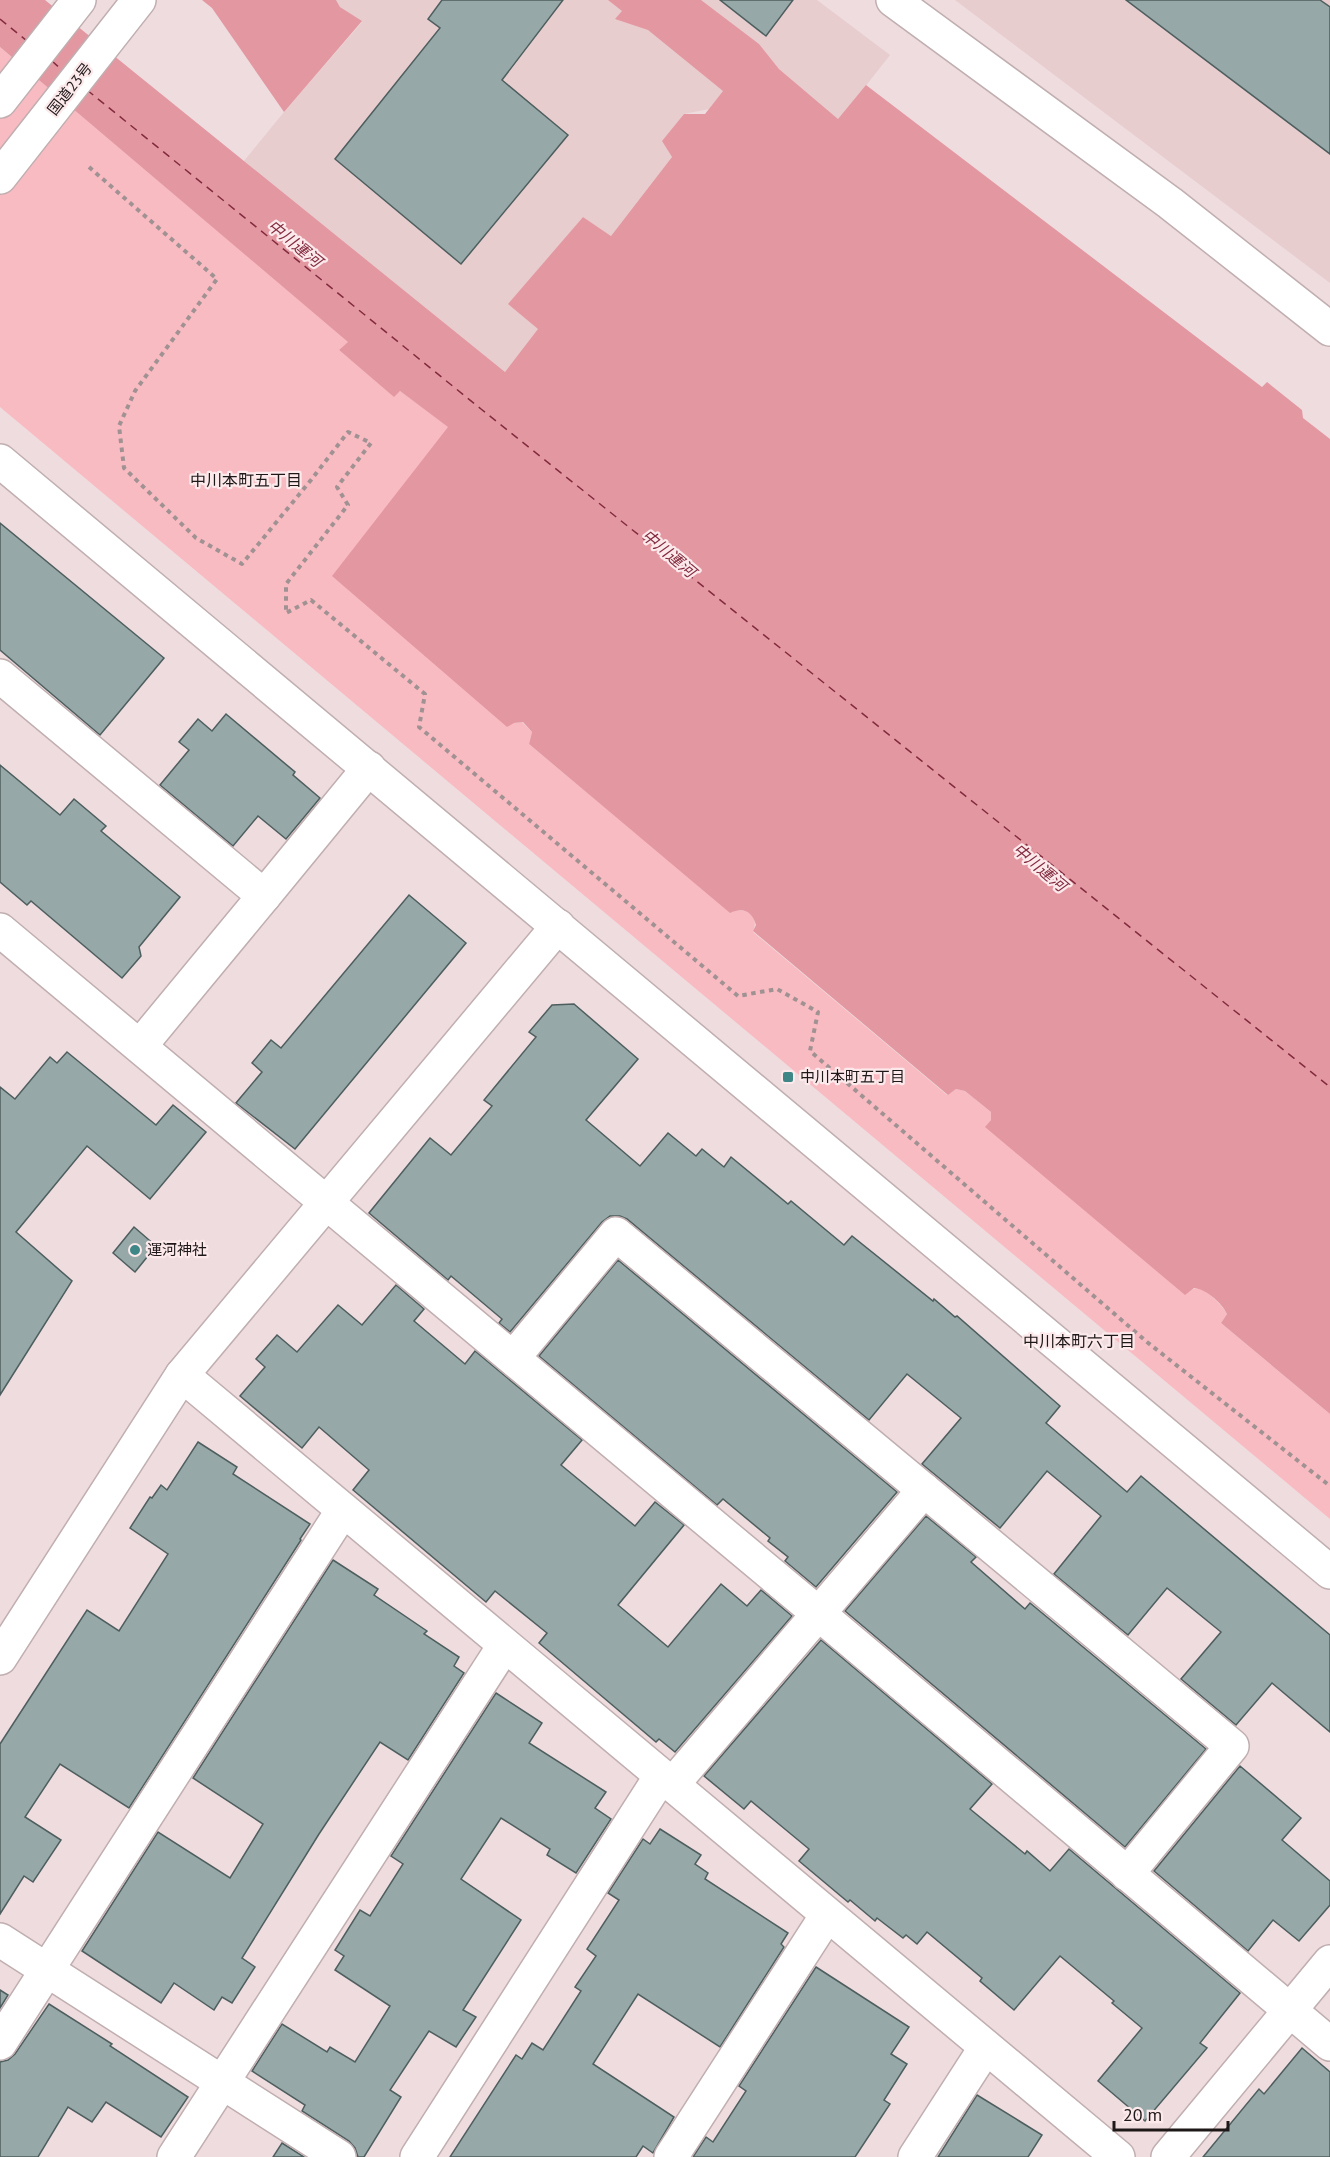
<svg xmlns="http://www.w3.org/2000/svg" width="1330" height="2157" viewBox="0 0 1330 2157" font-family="'PT Sans','Noto Sans JP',sans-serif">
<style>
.built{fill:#e8cdcf}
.green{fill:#f9bbc2}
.water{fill:#e398a1}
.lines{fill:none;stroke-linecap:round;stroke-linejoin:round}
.ferry{stroke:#832b3e;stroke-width:1.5;stroke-dasharray:8 6;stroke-linecap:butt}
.building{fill:#96a8a7;stroke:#4e5e5e;stroke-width:1.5}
.minor-casing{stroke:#c0aeb0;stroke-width:36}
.highway-casing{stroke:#c0aeb0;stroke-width:36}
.path{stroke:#a09293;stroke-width:4;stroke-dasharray:4.5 4.5;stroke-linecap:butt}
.minor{stroke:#fff;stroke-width:33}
.highway{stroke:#fff;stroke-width:33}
.poi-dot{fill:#3f8787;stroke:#fce9eb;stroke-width:2}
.labels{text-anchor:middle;stroke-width:4.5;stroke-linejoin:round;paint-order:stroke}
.street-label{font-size:15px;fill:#1f1819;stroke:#fce9eb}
.poi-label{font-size:15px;fill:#1f1819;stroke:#fce9eb;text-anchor:start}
.water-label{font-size:16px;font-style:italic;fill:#832b3e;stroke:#fce9eb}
.neighbourhood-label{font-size:16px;fill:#1f1819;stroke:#fce9eb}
</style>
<rect width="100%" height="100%" fill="#eedcde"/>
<g class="built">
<path d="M336 0H817L890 55 839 120 779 69 759 45 709 109 684 114 663 141 672 157 611 236 583 217 509 304 539 329 505 372 244 161 284 112 362 22 340 7Z"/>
<path d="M955 0H1330V283Z"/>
</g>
<path class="green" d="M0 47 349 342 339 350 394 396 400 391 449 427 333 576 514 723 522 722 532 732 529 744 730 912C746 907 760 914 753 932L947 1095 956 1089 965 1091 991 1112V1120L986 1127 1185 1294C1189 1292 1193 1288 1198 1288 1206 1289 1224 1307 1227 1314L1221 1323 1330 1414V1519L0 407Z"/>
<g class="water">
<path d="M0 0H45L505 372 538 329 508 304 583 217 611 236 672 157 662 141 684 114H705L723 91 648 30 615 19 622 11 608 0H701L759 44 779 69 838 119 866 85 1262 387 1267 382 1302 410 1303 418 1330 439V1414L1221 1323 1227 1314C1222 1303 1206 1289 1194 1288L1185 1295 985 1127 991 1120V1112L965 1091 956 1089 948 1095 753 931 756 925C752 911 743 907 730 913L529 744 532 732 523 722 514 723 507 727 332 576 448 427 400 391 394 397 339 350 348 342 0 47Z"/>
<path d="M202 0H336L340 7 362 21 284 112 212 8Z"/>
</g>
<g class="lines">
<g class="ferry">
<path d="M0 19 27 41"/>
<path d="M52 61 62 70"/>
<path d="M87 90 481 409 1330 1087"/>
</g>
</g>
<g class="building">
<path d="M442 0H563L502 80 568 135 461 264 335 159 440 28 428 19Z"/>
<path d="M720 0H793L766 36Z"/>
<path d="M1126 0H1320L1330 7V154Z"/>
<path d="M0 523 164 658 100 735 0 650Z"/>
<path d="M226 714 295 772 293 775 320 798 286 839 258 816 233 846 160 785 189 750 179 742 198 719 212 731Z"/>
<path d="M0 765 60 815 74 799 106 826 101 831 180 897 139 947 141 956 122 978 31 901 27 905 0 882Z"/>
<path d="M409 895 466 943 295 1149 236 1103 262 1072 252 1063 271 1040 281 1048Z"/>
<path d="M574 1004 638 1059 586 1120 640 1166 668 1133 696 1156 702 1149 724 1167 731 1157 788 1204 791 1201 844 1245 852 1236 933 1301 934 1299 955 1317 957 1316 1060 1406 1046 1423 1127 1492 1141 1476 1330 1635V1732L1272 1683 1236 1725 1181 1679 1221 1632 1167 1588 1128 1635 1054 1574 1101 1516 1047 1471 1000 1528 922 1464 961 1418 907 1374 869 1420 627 1219 620 1216H610L602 1222 510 1332 499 1323 502 1319 451 1276 448 1280 369 1213 430 1138 451 1155 492 1106 484 1100 536 1037 529 1032 552 1005Z"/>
<path d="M67 1052 156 1125 173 1105 206 1132 150 1199 87 1146 16 1232 72 1281 0 1395V1087L15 1099 50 1057 57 1063Z"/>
<path d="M134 1227 156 1246 135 1272 113 1253Z"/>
<path d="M618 1260 897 1492 816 1587 785 1561 788 1557 768 1541 770 1538 723 1499 717 1505 539 1356Z"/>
<path d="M396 1285 424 1309 414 1321 465 1364 475 1351 582 1440 561 1465 635 1526 655 1502 684 1525 618 1605 668 1647 721 1584 747 1606 761 1590 792 1616 675 1752 659 1739 656 1742 539 1643 547 1633 495 1591 486 1602 353 1490 369 1470 319 1427 302 1448 240 1396 265 1367 256 1359 277 1335 297 1352 338 1305 362 1325Z"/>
<path d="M198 1442 237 1467 233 1474 310 1524 300 1539 301 1540 129 1808 60 1764 25 1817 61 1840 33 1882 24 1876 0 1914V1744L87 1610 119 1631 168 1554 130 1528 150 1497 152 1498 161 1485 167 1490Z"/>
<path d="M926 1516 976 1557 971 1562 1025 1609 1030 1603 1206 1749 1125 1847 845 1611Z"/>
<path d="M333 1560 378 1589 374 1595 427 1631 424 1634 459 1657 454 1666 464 1673 408 1760 380 1742 319 1834 242 1958 255 1967 232 2003 222 1997 214 2010 174 1983 161 2003 82 1951 158 1832 230 1878 263 1824 193 1778Z"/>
<path d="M821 1640 992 1784 970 1809 1025 1854 1027 1851 1050 1871 1069 1849 1240 1993 1200 2043 1207 2048 1145 2121 1098 2081 1142 2028 1112 2003 1114 2001 1060 1956 1014 2010 980 1981 982 1978 927 1932 917 1944 906 1935 903 1938 877 1918 875 1921 850 1900 848 1902 799 1861 809 1849 751 1801 744 1809 704 1776Z"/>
<path d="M496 1693 542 1723 529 1743 606 1792 595 1808 611 1819 576 1873 547 1855 550 1849 501 1818 461 1879 521 1920 463 2010 476 2017 456 2047 429 2031 390 2090 401 2097 364 2157H358L355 2148 349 2141 302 2111 305 2105 252 2071 282 2024 327 2052 330 2047 355 2062 390 2006 335 1970 344 1956 335 1950 360 1910 370 1916 403 1864 391 1856Z"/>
<path d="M1240 1766 1301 1818 1282 1840 1330 1881V1905L1299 1941 1273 1920 1248 1951 1154 1871Z"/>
<path d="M660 1829 701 1855 695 1864 708 1873 705 1879 788 1933 781 1944 784 1947 720 2047 638 1994 593 2064 674 2117 653 2153 643 2146 636 2157H450L516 2055 522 2059 532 2043 543 2050 581 1991 575 1987 596 1956 587 1949 619 1900 608 1893 643 1839 650 1844Z"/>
<path d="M816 1967 909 2027 891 2054 907 2064 884 2100 890 2104 855 2157H693L706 2137 713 2142 746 2091 739 2086Z"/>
<path d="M0 1990 8 1995 0 2008Z"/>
<path d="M49 2004 112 2044 110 2046 188 2097 161 2137 106 2102 92 2122 68 2107 38 2157H0V2062L8 2060 15 2054Z"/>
<path d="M1302 2048 1330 2072V2157H1203L1259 2089 1264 2094Z"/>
<path d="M977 2095 1042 2135 1028 2157H938Z"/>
<path d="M282 2143 304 2157H273Z"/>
</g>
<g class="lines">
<g class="minor-casing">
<g id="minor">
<path d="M893 0 1170 203 1330 329"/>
<path d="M0 461 1330 1572"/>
<path d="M0 676 264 896 140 1046"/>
<path d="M264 896 369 768"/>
<path d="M0 930 819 1614 1330 2044"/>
<path d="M513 1358 616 1234 1232 1746 1127 1874"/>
<path d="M182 1375 1118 2157"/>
<path d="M0 1658 182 1375 558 926"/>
<path d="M672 1785 924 1490"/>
<path d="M0 1940 339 2157"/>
<path d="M0 2043 343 1510"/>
<path d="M174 2157 504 1646"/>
<path d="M417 2157 661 1776"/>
<path d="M671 2157 827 1915"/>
<path d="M915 2157 986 2047"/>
<path d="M1168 2157 1330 1962"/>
</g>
</g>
<g class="highway-casing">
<g id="highway">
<path d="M0 101 79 0"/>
<path d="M0 177 139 0"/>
</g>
</g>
<path class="path" d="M89 167 217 279 135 391 119 426 124 468 196 538 242 564 311 480 348 432 371 443 337 487 348 505 286 584V613L311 600 425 694 419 727 738 996 777 989 818 1012 810 1051 1147 1342 1330 1486"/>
<use href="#minor" class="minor"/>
<use href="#highway" class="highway"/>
</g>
<g class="poi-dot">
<rect x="782" y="1071" width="12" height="12" rx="3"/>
<circle cx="135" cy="1250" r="6"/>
</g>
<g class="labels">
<g class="street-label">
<text transform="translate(70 89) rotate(-52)" y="5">国道23号</text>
</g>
<g class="poi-label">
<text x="800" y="1082">中川本町五丁目</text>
<text x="147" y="1255">運河神社</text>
</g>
<g class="water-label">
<text transform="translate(295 243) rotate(39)" y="6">中川運河</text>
<text transform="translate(669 553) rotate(40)" y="6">中川運河</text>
<text transform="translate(1040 867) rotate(40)" y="6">中川運河</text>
</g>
<g class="neighbourhood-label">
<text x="246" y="486">中川本町五丁目</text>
<text x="1079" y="1347">中川本町六丁目</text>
</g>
</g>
<path d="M1114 2121v9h114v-9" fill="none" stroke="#1f1819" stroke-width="3"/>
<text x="1123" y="2121" font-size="18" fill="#1f1819" stroke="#fce9eb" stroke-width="4.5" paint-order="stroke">20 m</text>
</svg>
